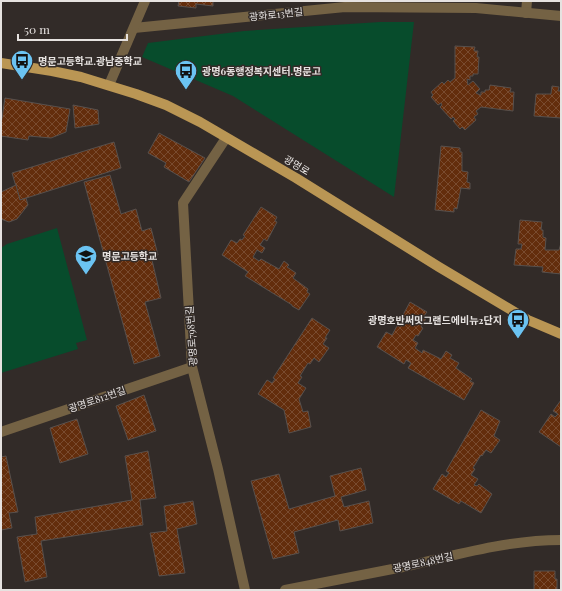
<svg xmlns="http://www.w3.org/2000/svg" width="562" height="591" viewBox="0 0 562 591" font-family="'Playfair Display','Noto Sans KR',serif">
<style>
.park{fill:#074c2c}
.building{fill:url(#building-cross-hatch);stroke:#57504d}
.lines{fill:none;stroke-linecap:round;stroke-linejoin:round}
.minor{stroke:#746244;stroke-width:10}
.major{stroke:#ba9654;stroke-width:10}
.labels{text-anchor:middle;stroke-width:3;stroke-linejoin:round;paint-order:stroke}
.street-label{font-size:10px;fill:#e6e2e0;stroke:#322b28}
.poi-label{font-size:10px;font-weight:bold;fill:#e6e2e0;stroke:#322b28;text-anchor:start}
</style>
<defs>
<pattern id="building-cross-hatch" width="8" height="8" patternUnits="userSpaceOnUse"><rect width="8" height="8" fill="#632d0c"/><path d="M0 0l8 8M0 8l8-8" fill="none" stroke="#794b2f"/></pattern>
</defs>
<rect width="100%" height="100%" fill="#322b28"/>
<g class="park">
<path d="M380 22H414L394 197 233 96 142 57 148 43 244 31Z"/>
<path d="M57 228 87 340 76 343 78 349 1 373V248L7 244Z"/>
</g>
<g class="building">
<path d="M179 1H216H213V6L196 4V8L178 6Z"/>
<path d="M455 46 475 47 474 51H478L477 57H479L478 74H473V76H470V80L467 79 468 85 473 81 480 89 476 93 480 95H481V92H485V90H489L490 85 511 88 510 92H514L513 111 481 107 476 111 478 114 474 117 476 120 465 130 462 127 460 129 453 121 455 119 453 117 451 119 440 107 442 105 441 103 438 105 431 97 433 95 431 92 442 82 444 84 448 80 450 82 455 78Z"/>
<path d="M552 86 559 87 558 91H561V118L534 116 536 94H551Z"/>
<path d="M5 98 70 109 66 132 51 138 29 136 28 140 1 136V125Z"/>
<path d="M73 105 98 110 99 124 75 128Z"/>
<path d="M159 133 205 158 189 182 164 167 166 163 148 153Z"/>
<path d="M114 142 121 168 20 200 12 173Z"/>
<path d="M441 146 460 148V152H462V171L468 172 467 182 470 183V189L461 188 457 209 454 208V212L435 210Z"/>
<path d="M110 175 121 214 136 209 142 231 151 228 158 255 151 256 161 298 145 302 160 356 134 364 84 182Z"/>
<path d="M16 185 20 200 26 198 28 205 17 219 9 222 1 219V192Z"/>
<path d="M261 207 277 217 275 221 277 222 267 241 264 239 260 245 265 248 262 253 257 250 253 257 259 261 261 259 279 269 284 261 289 265 287 267 296 273 293 278 308 289 307 292 310 294 299 310 292 306V305L245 276 248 272 222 255 231 240 237 243 240 239 242 240 245 236 243 235Z"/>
<path d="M520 220 542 222 541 230H543V237L546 238 545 250H559L561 243V274L542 272 543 267 514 265 516 249H521L522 244H518Z"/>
<path d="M410 302 427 312 424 316 427 317 421 327 423 328 418 336 416 335 413 340 418 343 415 348 422 353 423 350 441 359 446 351 452 355 450 358 459 363 456 368 472 379 470 381 474 383 464 400 408 368 411 363 406 360 404 364 377 347 386 332 392 335Z"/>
<path d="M312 318 330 330 325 338H327L323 344 329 348 319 362 314 358 310 364 308 363 300 376 302 377 298 383 306 388 299 399 303 412 308 411 311 427 289 433 284 410 258 394 267 380 272 383 275 379 273 378Z"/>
<path d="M144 395 156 431 128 440 116 406Z"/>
<path d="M561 400V447L539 432 551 414 555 417 558 414 553 411Z"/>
<path d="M481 410 500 421 494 436 500 440 491 453 486 450 482 456 481 455 473 468 475 469 471 475 478 479 474 485 477 486 479 484 492 494 481 513 461 501 459 504 433 489 442 474 446 477 449 473 446 471Z"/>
<path d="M77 419 88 454 60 463 50 428Z"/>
<path d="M148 451 156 498 140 500 143 525 41 541 47 577 25 582 17 537 37 534 35 517 132 500 125 456Z"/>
<path d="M6 456 18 512 9 513 12 528 1 530V457Z"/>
<path d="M361 468 366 490 341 497 344 507 369 501 373 523 340 531 338 520 294 532 299 553 273 559 251 481 279 474 289 509 335 496 330 476Z"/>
<path d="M193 501 197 524 177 529 185 573 159 576 150 533 167 531 164 506Z"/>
<path d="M534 571H555V579H557V590H534Z"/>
</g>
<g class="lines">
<g class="minor">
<path d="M526 13 527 1"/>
<path d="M134 28 345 7 476 8 561 16"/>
<path d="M109 85 145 1"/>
<path d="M226 138 183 203 192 367 218 469 245 590"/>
<path d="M1 432 192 367"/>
<path d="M285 590C326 582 367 574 408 566 459 554 509 540 561 540"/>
</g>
<path class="major" d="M1 63 52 71 81 77 136 94 166 105 200 122 296 178 439 267 528 320 561 334"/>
</g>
<defs>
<g id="bus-pin" transform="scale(1.15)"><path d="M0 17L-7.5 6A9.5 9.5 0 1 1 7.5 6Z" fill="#6bc3f2" stroke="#322b28"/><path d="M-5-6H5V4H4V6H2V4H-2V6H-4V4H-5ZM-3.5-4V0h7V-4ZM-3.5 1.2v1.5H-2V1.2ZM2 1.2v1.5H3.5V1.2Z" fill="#111"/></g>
<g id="school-pin" transform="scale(1.15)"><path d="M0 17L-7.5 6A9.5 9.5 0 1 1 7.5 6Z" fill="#6bc3f2" stroke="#322b28"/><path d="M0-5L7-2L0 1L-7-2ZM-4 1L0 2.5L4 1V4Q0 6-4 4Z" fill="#111"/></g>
</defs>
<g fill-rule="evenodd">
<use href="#bus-pin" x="22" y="61"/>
<use href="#bus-pin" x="186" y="71"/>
<use href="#school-pin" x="86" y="256"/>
<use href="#bus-pin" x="518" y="320"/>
</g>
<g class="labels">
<g class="street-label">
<text transform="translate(276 14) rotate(-6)" y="4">광화로13번길</text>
<text transform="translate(297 165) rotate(31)" y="4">광명로</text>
<text transform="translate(191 336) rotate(-94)" y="4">광명로798번길</text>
<text transform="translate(97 399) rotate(-19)" y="4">광명로812번길</text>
<text transform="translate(423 562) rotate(-12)" y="4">광명로848번길</text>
</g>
<g class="poi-label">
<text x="38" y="65">명문고등학교.광남중학교</text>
<text x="202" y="75">광명6동행정복지센터.명문고</text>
<text x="102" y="260">명문고등학교</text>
<text x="502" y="324" text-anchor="end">광명호반써밋그랜드에비뉴2단지</text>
</g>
</g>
<rect width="562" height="591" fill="none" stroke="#e6e2e0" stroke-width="4"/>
<path d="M18 34v6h109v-6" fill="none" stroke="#e6e2e0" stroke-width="2"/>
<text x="24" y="34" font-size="12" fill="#e6e2e0" stroke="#322b28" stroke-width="3" paint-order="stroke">50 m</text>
</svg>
